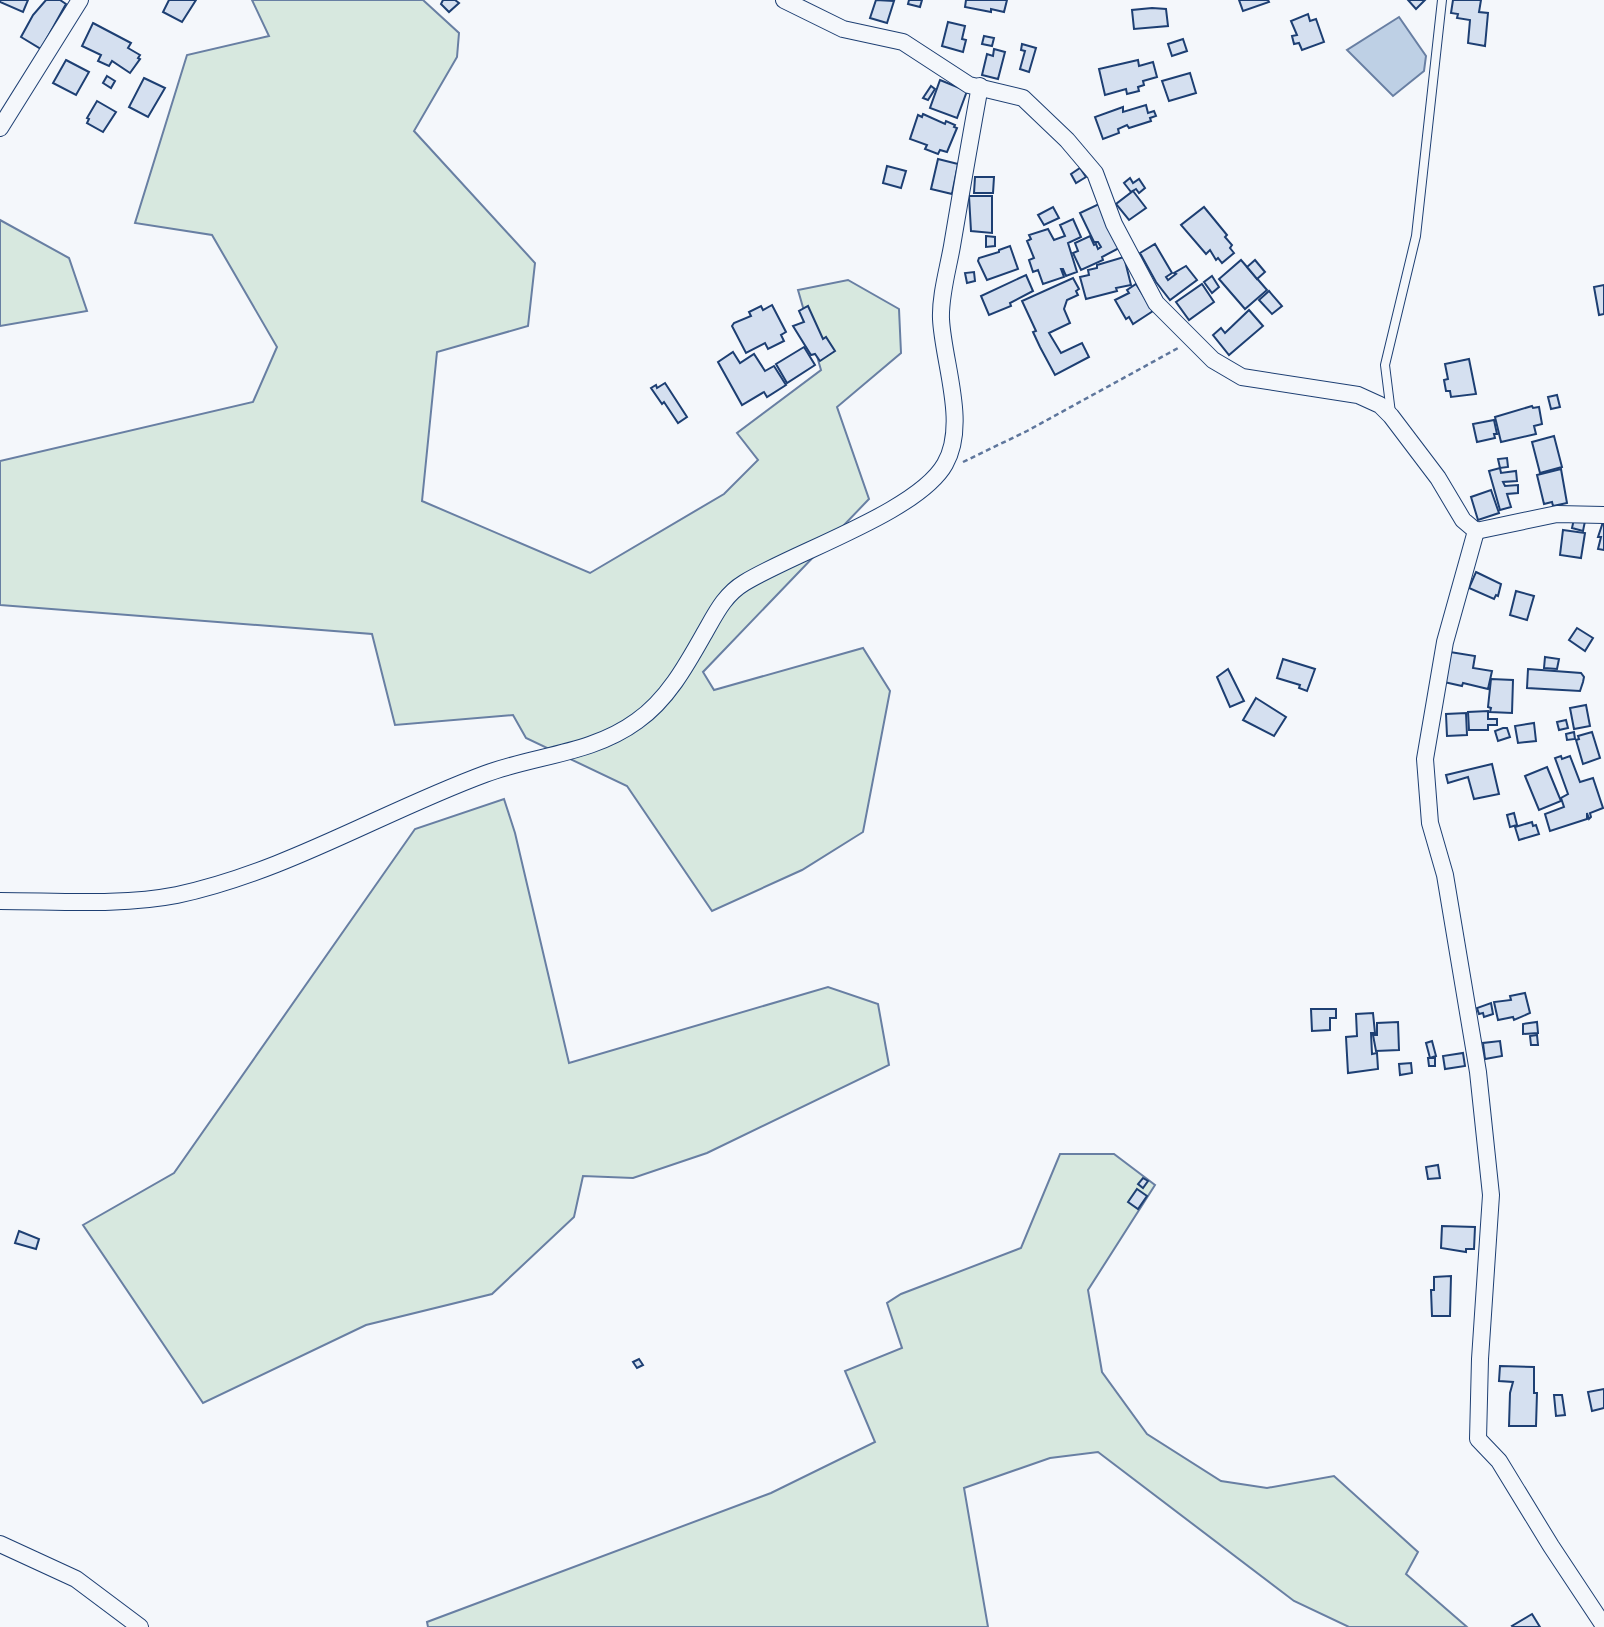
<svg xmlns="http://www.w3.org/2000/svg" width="1604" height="1627" viewBox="0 0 1604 1627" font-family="'Space Grotesk',sans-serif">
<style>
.green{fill:#d7e8df;stroke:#687fa3;stroke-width:2}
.water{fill:#bed0e5;stroke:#687fa3;stroke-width:2}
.building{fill:#d5e0f0;stroke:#1d3f73;stroke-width:2}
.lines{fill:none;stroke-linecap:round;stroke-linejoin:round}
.service-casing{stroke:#1d3f73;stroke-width:10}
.minor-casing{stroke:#1d3f73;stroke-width:18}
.path{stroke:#5e769c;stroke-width:2.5;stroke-dasharray:5 3.5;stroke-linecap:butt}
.service{stroke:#f4f7fb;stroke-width:8}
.minor{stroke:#f4f7fb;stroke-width:16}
</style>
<rect width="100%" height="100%" fill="#f4f7fb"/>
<g class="green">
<path d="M252 0H423L459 33 457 57 414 131 535 263 528 326 437 352 422 501 590 573 724 494 758 460 737 433 821 370 798 290 848 280 899 309 901 353 837 407 869 499 703 672 714 690 863 648 890 691 863 832 802 870 712 911 627 786 526 738 513 715 395 725 372 634 0 605V461L253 402 277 347 212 235 135 223 187 55 269 36Z"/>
<path d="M0 220 69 258 87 311 0 326Z"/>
<path d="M504 799 515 833 569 1063 828 987 878 1004 889 1065 707 1153 633 1178 583 1176 574 1217 492 1294 366 1325 203 1403 83 1225 174 1173 415 829Z"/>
<path d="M1060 1154H1114L1155 1185 1088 1290 1102 1372 1147 1434 1221 1481 1267 1488 1334 1476 1418 1552 1406 1574 1467 1627H1349L1294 1601 1098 1452 1050 1458 964 1488 988 1627H428L427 1622 771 1493 875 1442 845 1371 902 1348 887 1303 901 1294 1021 1248Z"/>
</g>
<path class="water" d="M1399 17 1426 56 1424 71 1393 96 1347 50Z"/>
<g class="building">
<path d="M0 0H28L23 12 0 2Z"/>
<path d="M46 0H60L66 4 41 49 21 37 33 15Z"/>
<path d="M169 0H196L182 22 163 12Z"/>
<path d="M455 0 459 3 449 12 441 4 443 0Z"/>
<path d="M876 0 894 1 887 23 870 18Z"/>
<path d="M909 0H922L920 7 908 4Z"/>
<path d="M966 0H1007L1004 12 991 9V12L965 7Z"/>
<path d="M1239 0H1268L1269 2 1243 11Z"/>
<path d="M1408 0H1425L1416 9Z"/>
<path d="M1453 0H1481L1479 12 1488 13 1485 46 1468 43 1470 20 1457 18 1458 14 1451 13Z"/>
<path d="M1152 8 1166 9 1168 26 1134 29 1132 10Z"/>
<path d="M1308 14 1310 21 1316 19 1324 42 1302 50 1299 43 1294 44 1292 36 1297 35 1291 21Z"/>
<path d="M948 22 965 26 962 39 966 40 963 52 942 46Z"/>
<path d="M93 23 131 43 128 48 140 55 138 58 140 59 130 73 112 61 109 66 98 61 101 55 82 46Z"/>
<path d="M984 36 994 38 992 46 982 44Z"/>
<path d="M1183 39 1187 51 1172 56 1168 44Z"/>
<path d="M1022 44 1036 48 1029 72 1020 69 1025 51 1021 50Z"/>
<path d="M994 49 1005 52 998 79 982 75 987 54 993 56Z"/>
<path d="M66 60 89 72 76 95 53 83Z"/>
<path d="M1138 60 1139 66 1153 62 1157 77 1143 81 1144 85 1138 87 1139 91 1127 94 1126 89 1105 95 1099 69Z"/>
<path d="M1190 73 1196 93 1169 101 1162 81Z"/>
<path d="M107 76 115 81 111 88 103 83Z"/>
<path d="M144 78 165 88 148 117 129 107Z"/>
<path d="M940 80 967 91 957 118 930 108Z"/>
<path d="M931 86 935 89 928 100 923 98Z"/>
<path d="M97 101 116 112 103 132 87 123 89 119 87 118Z"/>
<path d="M1146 105 1148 113 1154 111 1156 116 1150 118 1151 121 1129 128 1127 125 1118 129 1119 133 1103 139 1095 117 1123 107V112Z"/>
<path d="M923 114 945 124 946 121 955 125 954 127 957 128 947 152 940 150 938 154 925 149 927 145 910 139 918 115 922 117Z"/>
<path d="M938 159 958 164 952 194 931 189Z"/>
<path d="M887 166 906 171 901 188 883 183Z"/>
<path d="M1080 168 1086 177 1076 183 1071 174Z"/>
<path d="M975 177H994L993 193H974Z"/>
<path d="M1130 178 1133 183 1139 179 1145 188 1139 193 1136 189 1131 192 1124 183Z"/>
<path d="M1133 191 1146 208 1129 220 1116 204Z"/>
<path d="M969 196H992V233L971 231Z"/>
<path d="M1099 204 1121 247 1102 257 1103 260 1081 270 1073 253 1078 251 1075 243 1090 236 1094 245 1096 244 1098 249 1101 247 1098 242H1094L1080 213Z"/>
<path d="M1053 207 1059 218 1044 225 1038 215Z"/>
<path d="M1204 207 1227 235 1225 237 1232 245 1230 248 1234 253 1222 263 1218 258 1216 260 1210 250 1206 254 1181 225Z"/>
<path d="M1073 219 1081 237 1068 243 1077 272 1066 276 1063 269H1061L1064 277 1043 284 1038 270 1033 272 1029 260 1034 258 1027 241 1031 239 1029 235 1048 229 1054 240 1065 236 1060 225Z"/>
<path d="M986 236 995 237V246L986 247Z"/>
<path d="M1155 244 1172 273 1166 277 1168 280 1176 274 1174 273 1186 266 1197 280 1170 300 1156 282 1140 253Z"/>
<path d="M1010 246 1018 269 987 280 978 261 979 258 999 252V250Z"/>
<path d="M1124 257 1131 285 1116 288 1117 291 1086 299 1080 277 1089 275 1088 270 1097 268V265Z"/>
<path d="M1241 260 1267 290 1245 309 1219 279Z"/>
<path d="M1255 260 1265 272 1257 279 1247 267Z"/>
<path d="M974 272 975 281 967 283 965 273Z"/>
<path d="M1026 275 1033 291 1010 303 1011 306 989 315 981 296Z"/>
<path d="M1212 276 1219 287 1212 293 1204 282Z"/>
<path d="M1073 278 1079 289 1076 291 1078 295 1067 300 1064 309 1070 323 1049 333 1061 353 1082 343 1089 357 1055 375 1040 347 1033 332 1036 331 1022 301Z"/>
<path d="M1136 284 1153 311 1133 324 1129 317 1126 319 1115 300 1129 293 1127 290Z"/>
<path d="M1202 284 1214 302 1189 320 1176 302Z"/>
<path d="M1604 285V314L1599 315 1594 287Z"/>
<path d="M1269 291 1282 306 1272 314 1259 300Z"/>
<path d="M772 305 786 332 781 335 784 341 768 349 765 343 746 353 732 326 734 323 751 316 749 312 761 306 763 310Z"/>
<path d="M808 306 823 339 826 337 835 351 820 361 815 354 811 355 793 326 804 322 799 311Z"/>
<path d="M1249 310 1263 326 1229 355 1213 335 1221 328 1225 333Z"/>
<path d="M804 347 815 365 787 383 776 364Z"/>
<path d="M733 352 740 363 754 354 765 371 774 366 786 385 767 397 764 392 742 405 718 362Z"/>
<path d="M1469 359 1476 394 1451 397 1450 391H1446L1444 380 1448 379 1445 364Z"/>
<path d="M665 383 687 417 678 423 664 402 662 404 651 388 656 385 657 388Z"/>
<path d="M1557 395 1560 407 1551 409 1548 397Z"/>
<path d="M1532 406 1533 408 1539 407 1542 424 1534 426 1536 434 1501 442 1495 417Z"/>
<path d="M1494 420 1497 434H1494L1495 438 1477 442 1473 424Z"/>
<path d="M1554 436 1562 467 1540 473 1532 442Z"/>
<path d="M1507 458 1508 467 1500 468 1498 459Z"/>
<path d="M1500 468 1501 473 1516 471 1517 481 1503 482 1505 486 1518 485V493L1507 494 1511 507 1500 510 1489 471Z"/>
<path d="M1561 469 1567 503 1553 506 1552 502 1544 504 1537 475Z"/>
<path d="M1491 490 1499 513 1478 520 1471 497Z"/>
<path d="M1574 519 1585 521 1583 531 1572 528Z"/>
<path d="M1603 522H1604V550L1598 549 1601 537H1598Z"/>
<path d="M1563 530 1585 533 1581 558 1560 555Z"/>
<path d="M1476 572 1501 584 1498 596 1496 595 1494 599 1469 588Z"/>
<path d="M1516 591 1534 596 1527 620 1510 615Z"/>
<path d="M1577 628 1593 638 1585 651 1569 640Z"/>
<path d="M1450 652 1475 656 1473 668 1492 671 1488 689 1463 683 1462 686 1444 682Z"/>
<path d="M1545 657 1559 659 1557 669 1544 668Z"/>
<path d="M1283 659 1315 669 1307 691 1299 688 1300 685 1277 678Z"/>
<path d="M1228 669 1244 701 1230 707 1217 677Z"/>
<path d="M1528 669 1581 673 1584 677 1583 682 1580 691 1527 688Z"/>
<path d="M1491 679 1513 680 1512 713 1490 712 1491 708 1488 707Z"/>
<path d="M1256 698 1286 717 1274 736 1243 720Z"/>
<path d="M1586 705 1590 726 1574 729 1570 708Z"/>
<path d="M1488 711V719H1497V725H1488V730H1469L1468 712Z"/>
<path d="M1466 713 1467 735 1447 736 1446 714Z"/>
<path d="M1566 720 1568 728 1559 730 1557 722Z"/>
<path d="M1534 723 1536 741 1518 743 1515 726Z"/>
<path d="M1503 728H1507L1510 737 1498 741 1495 731Z"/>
<path d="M1574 732 1575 739 1567 740 1566 734Z"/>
<path d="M1592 732 1600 758 1583 764 1576 740 1579 739 1578 736Z"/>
<path d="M1561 756 1562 759 1570 756 1580 782 1593 778 1603 808 1590 813 1591 817 1589 819 1587 813V819L1550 831 1545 814 1564 807 1561 798 1568 794 1555 758Z"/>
<path d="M1492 764 1499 794 1474 799 1468 777 1448 783 1446 775Z"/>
<path d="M1547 767 1561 801 1539 810 1525 776Z"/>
<path d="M1514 813 1517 825 1510 827 1507 815Z"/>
<path d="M1532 822 1533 826 1536 825 1539 834 1519 840 1515 827Z"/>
<path d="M1525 993 1530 1013 1514 1020 1513 1017 1498 1020 1494 1002 1511 1000 1510 996Z"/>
<path d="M1491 1003 1493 1014 1484 1017 1483 1013 1479 1014 1477 1008Z"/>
<path d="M1311 1009H1336V1018H1330V1030L1312 1031Z"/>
<path d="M1373 1013 1375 1033H1371L1372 1054 1377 1053 1378 1069 1348 1073 1346 1037 1357 1036 1356 1014Z"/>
<path d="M1398 1022 1399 1050 1376 1051 1373 1035H1377V1023Z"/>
<path d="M1537 1022 1538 1033 1523 1034V1024Z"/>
<path d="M1537 1035 1538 1045H1531L1530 1036Z"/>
<path d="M1432 1041 1436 1056 1430 1058 1426 1043Z"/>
<path d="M1500 1041 1502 1056 1485 1059 1483 1043Z"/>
<path d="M1463 1053 1465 1066 1445 1069 1443 1056Z"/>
<path d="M1428 1058H1435V1066H1429Z"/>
<path d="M1411 1063 1412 1073 1400 1075 1399 1064Z"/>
<path d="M1438 1165 1440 1178 1428 1179 1426 1167Z"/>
<path d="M1143 1178 1148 1181 1143 1188 1138 1184Z"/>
<path d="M1137 1189 1147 1196 1138 1209 1128 1202Z"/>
<path d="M1442 1226 1475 1227 1474 1249H1466V1252L1441 1248Z"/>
<path d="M19 1231 39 1239 36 1249 15 1243Z"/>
<path d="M1451 1276 1450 1316H1432L1431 1290H1434V1277Z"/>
<path d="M639 1359 643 1365 637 1368 633 1362Z"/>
<path d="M1500 1366 1534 1367V1393H1537L1536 1426H1509L1510 1393 1513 1382 1499 1381Z"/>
<path d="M1604 1389V1408L1592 1411 1588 1392Z"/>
<path d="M1554 1395H1562L1565 1415 1556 1416Z"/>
<path d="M1532 1614 1540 1627H1513L1512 1626Z"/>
</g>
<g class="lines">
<g class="service-casing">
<path id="service" d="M1391 413 1385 365 1416 236 1442 0"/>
</g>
<g class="minor-casing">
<g id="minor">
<path d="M784 0 843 29 903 42 969 85 1023 98 1067 140 1095 173 1114 224 1156 303 1213 360 1242 377 1358 395 1380 405 1391 416 1438 478 1463 520 1476 531 1557 514 1604 515"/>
<path d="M0 128 80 0"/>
<path d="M1476 531 1445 642 1425 759 1430 823 1445 875 1478 1072 1491 1195 1480 1359 1478 1439 1499 1461 1551 1546 1604 1626"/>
<path d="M0 901C57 901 121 906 177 895 285 872 382 812 485 774 536 755 592 754 637 721 667 700 686 666 704 634 715 615 724 595 744 583 794 552 918 512 945 464 968 424 943 362 941 319 940 296 948 269 952 246 961 193 970 140 980 86"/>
<path d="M0 1544 76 1579 140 1627"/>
</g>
</g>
<path class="path" d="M963 462 1027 431 1180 347"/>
<use href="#service" class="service"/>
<use href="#minor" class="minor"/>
</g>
</svg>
